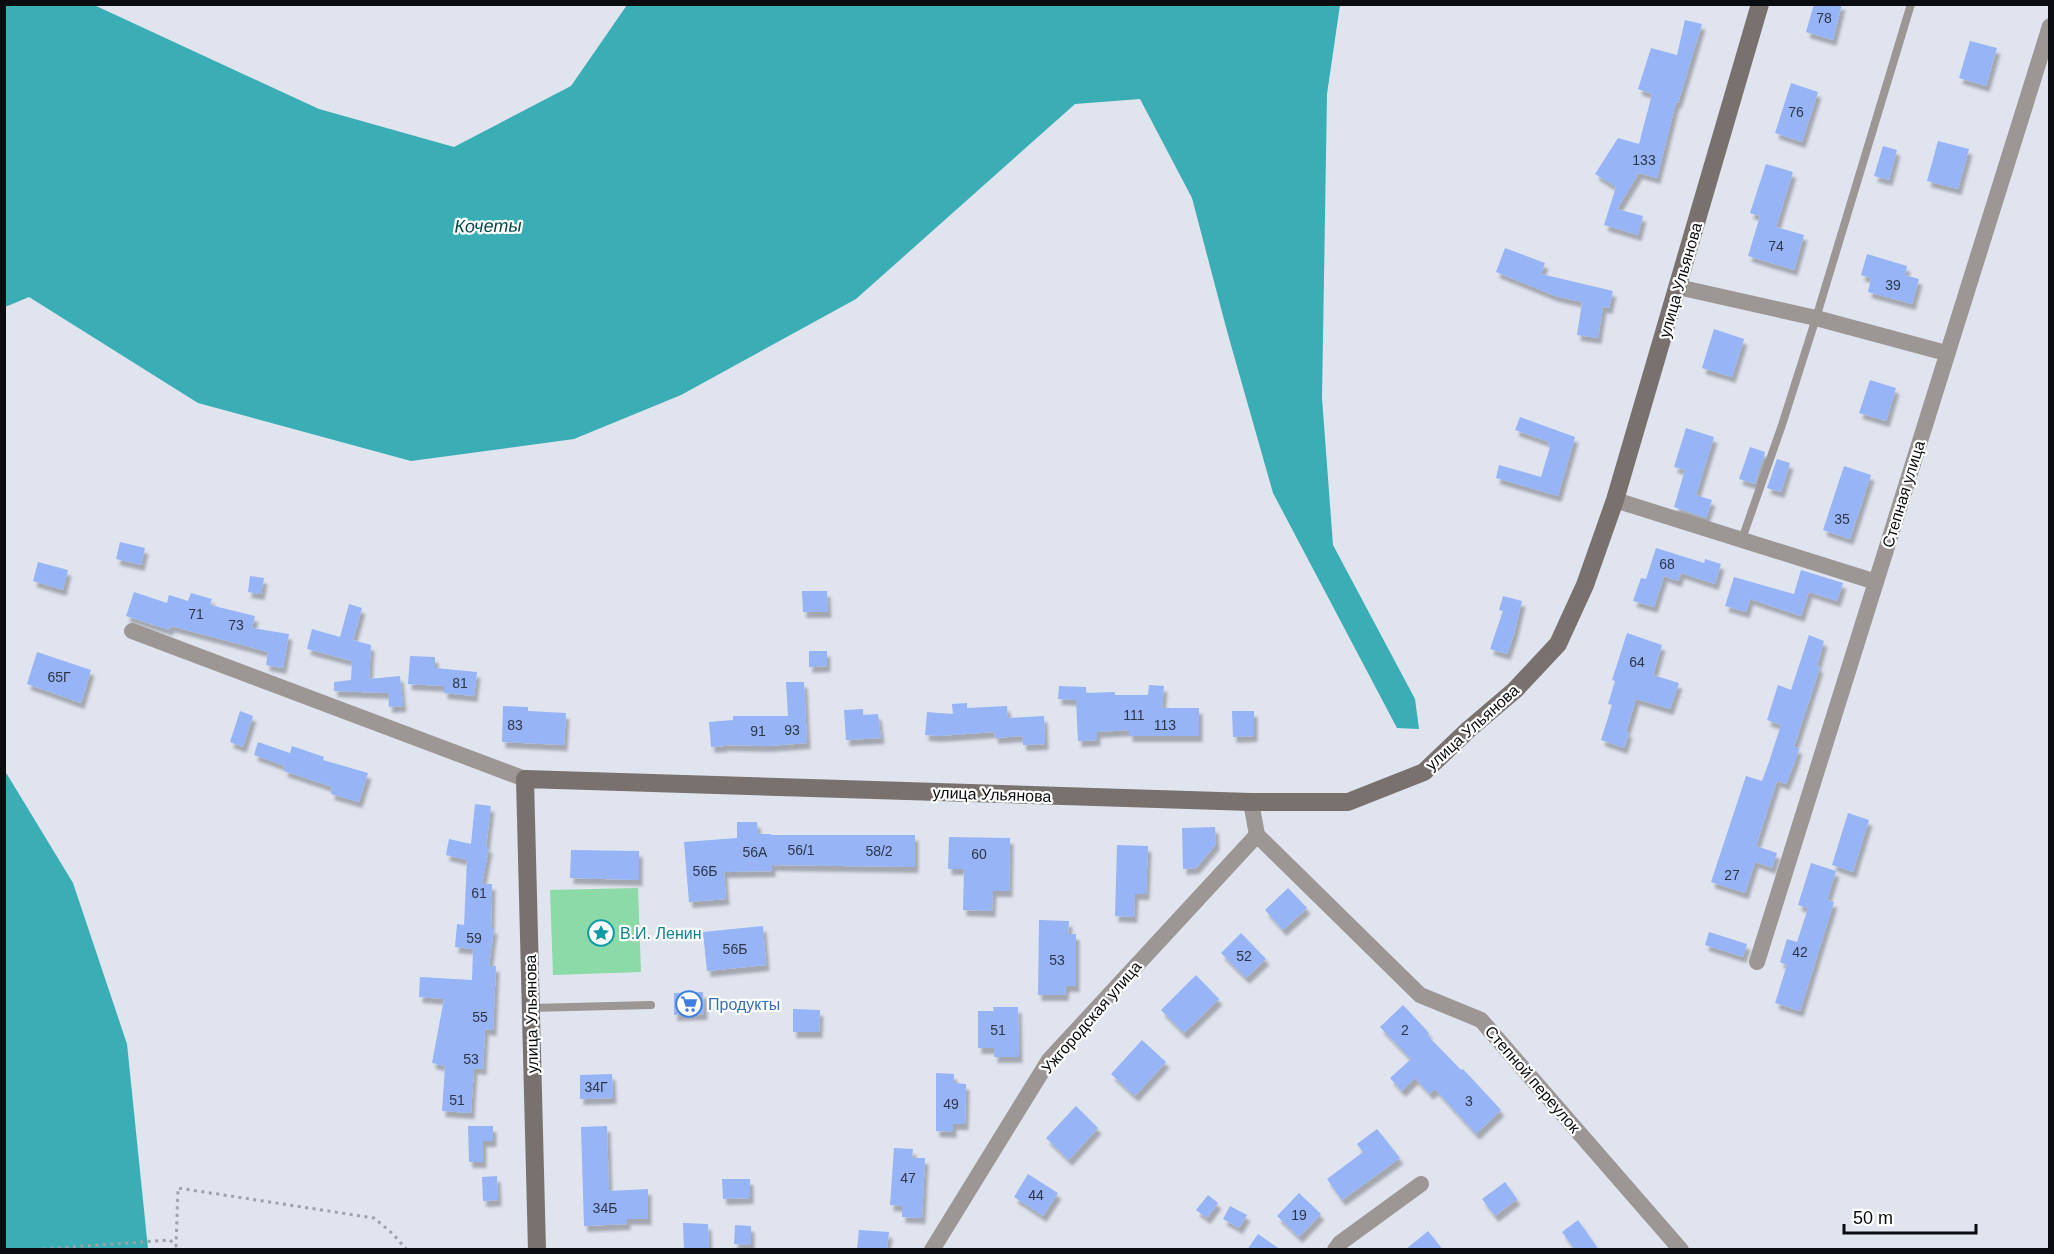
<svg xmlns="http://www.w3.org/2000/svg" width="2054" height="1254" viewBox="0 0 2054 1254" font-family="Helvetica,sans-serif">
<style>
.green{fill:#8bdaa7}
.water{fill:#3aadb5}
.building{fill:#96b4f6;filter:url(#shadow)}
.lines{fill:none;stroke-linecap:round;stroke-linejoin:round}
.path{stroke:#9da1a9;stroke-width:3;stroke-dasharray:3 4.5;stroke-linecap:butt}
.lane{stroke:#9c9694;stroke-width:8}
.street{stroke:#9c9694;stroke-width:16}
.secondary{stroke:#79716e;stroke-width:18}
.labels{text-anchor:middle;stroke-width:4.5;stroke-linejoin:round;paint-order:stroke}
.number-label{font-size:14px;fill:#2d3649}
.street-label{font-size:16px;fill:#0a0c0f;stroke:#fff}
.culture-label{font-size:16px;fill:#0d838f;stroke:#fff;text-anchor:start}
.shop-label{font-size:16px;fill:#366cbe;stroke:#fff;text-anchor:start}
.water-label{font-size:18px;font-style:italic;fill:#00484c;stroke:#fff}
</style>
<defs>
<filter id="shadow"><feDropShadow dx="3.5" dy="6" stdDeviation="1.5" flood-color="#0004"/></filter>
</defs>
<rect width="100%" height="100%" fill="#dfe4ef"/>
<path class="green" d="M638 888 641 972 553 975 550 890Z"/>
<g class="water">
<path d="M5 4 94 5 319 109 454 147 571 86 627 5H1340L1327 94 1322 398 1333 545 1415 699 1419 729 1397 728 1273 493 1227 331 1192 198 1140 99 1075 104 856 299 681 395 574 439 411 461 198 403 29 297 5 307Z"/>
<path d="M5 771 73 883 127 1044 148 1249H5Z"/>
</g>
<g class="building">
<path d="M1814 4H1842L1833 40 1806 32Z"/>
<path d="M1685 20 1702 24 1678 103 1676 102 1657 178 1639 173 1617 209 1643 216 1638 235 1604 225 1616 187 1595 174 1618 138 1639 144 1652 94 1638 89 1651 48 1677 55Z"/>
<path d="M1970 41 1997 48 1986 86 1959 78Z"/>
<path d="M1791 83 1818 92 1802 142 1775 133Z"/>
<path d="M1938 141 1969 149 1958 189 1927 181Z"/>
<path d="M1883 146 1897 150 1889 180 1874 176Z"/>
<path d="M1766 164 1793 172 1776 227 1804 235 1794 270 1748 256 1760 216 1750 213Z"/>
<path d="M1505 248 1545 263 1541 274 1613 291 1609 308 1603 307 1598 338 1577 335 1582 302 1555 296 1496 272Z"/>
<path d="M1867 254 1907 266 1905 275 1919 279 1912 304 1868 292 1871 278 1861 275Z"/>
<path d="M1714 329 1744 339 1732 377 1702 368Z"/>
<path d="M1870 380 1896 388 1886 421 1859 413Z"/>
<path d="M1520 417 1575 437 1558 496 1496 478 1499 465 1541 477 1550 447H1548L1549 442 1515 430Z"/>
<path d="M1686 428 1714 437 1696 495 1712 500 1706 518 1674 507 1685 470 1674 467Z"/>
<path d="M1750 447 1765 452 1755 484 1739 479Z"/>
<path d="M1777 459 1790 463 1781 492 1767 488Z"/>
<path d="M1844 466 1871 475 1850 539 1823 530Z"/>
<path d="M120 542 145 548 141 565 116 559Z"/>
<path d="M1656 548 1704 563 1705 559 1721 564 1715 584 1681 573 1678 581 1664 576 1654 607 1633 601 1641 578 1646 579Z"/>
<path d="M38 562 68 570 63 590 33 581Z"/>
<path d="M1801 570 1843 583 1837 601 1809 592 1801 616 1750 599 1746 612 1725 606 1734 577 1794 594Z"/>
<path d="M250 576 264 578 261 594 248 592Z"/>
<path d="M802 591H827L828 612H803Z"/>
<path d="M134 592 167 603 169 595 188 601 191 593 212 599 210 605 255 616 252 628 289 634 283 668 266 665 268 652 171 626 169 630 126 616Z"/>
<path d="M1503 596 1522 601 1514 634 1507 654 1490 649 1503 611 1499 610Z"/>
<path d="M349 604 362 608 353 640 371 645 369 679 400 676 403 706 389 707 388 693 334 691V682L351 680 352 661 307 649 312 629 340 637Z"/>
<path d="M1627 633 1662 645 1653 675 1679 683 1670 709 1636 699 1626 732H1629L1624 748 1601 740 1612 705 1608 704 1615 681 1612 680Z"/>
<path d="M1809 635 1824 641 1817 666 1820 667 1794 747 1799 748 1794 764 1786 784 1777 781 1756 846 1777 853 1772 868 1755 862 1745 893 1711 882 1746 776 1762 781 1769 762 1781 725 1767 720 1778 685 1791 690Z"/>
<path d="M809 651H827V666L809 667Z"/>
<path d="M37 652 91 670 81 703 27 684Z"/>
<path d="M410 656 435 657V668L477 672 474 696 444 693V686L408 684Z"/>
<path d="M786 682H804L807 743 767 746 724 745V746L711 747 709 722 733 720V716H788Z"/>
<path d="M1149 685 1164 686 1162 708H1199V736H1129V730L1097 732V740L1078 741 1076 700 1058 699 1059 686 1086 687V693L1115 692V695H1148Z"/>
<path d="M967 703V708L1007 706 1008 718 1044 716 1045 744 1023 745 1022 736 995 738 994 732 938 736 925 735 927 712 953 714 952 704Z"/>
<path d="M503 706 528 707V711L566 713 564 745 502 742Z"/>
<path d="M863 709V715L878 714 881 738 846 740 844 710Z"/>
<path d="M240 711 253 716 243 747 230 742Z"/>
<path d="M1232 711H1254V736L1233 737Z"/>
<path d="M258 742 290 753 292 746 324 757 323 760 368 773 359 802 331 794 332 787 284 771 285 766 254 755Z"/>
<path d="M475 804 491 806 486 847H489L482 884H492L491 928H494L489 966H496L493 1030 485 1029 483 1069 474 1068 471 1113 442 1111 445 1066 432 1063 444 999 419 997 420 977 472 980 473 949 455 947 457 924 464 925 467 860 446 855 449 839 471 844Z"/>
<path d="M1848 813 1869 820 1853 872 1832 865Z"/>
<path d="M737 822H757L758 834H771V835H915V867L772 865V871L724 872 726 899 689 902 684 842 737 838Z"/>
<path d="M1215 827 1216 844 1196 868 1183 869 1182 828Z"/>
<path d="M949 837 1010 838 1009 891H993L992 911 963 910 964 869H948Z"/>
<path d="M1117 845 1148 846 1146 894H1135L1134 917 1115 916Z"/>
<path d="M571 850 639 851V880L570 878Z"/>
<path d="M1811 863 1836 871 1827 900 1834 902 1800 1011 1775 1003 1787 965 1780 962 1787 939 1797 942 1808 908 1798 905Z"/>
<path d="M1288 888 1307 908 1283 930 1265 910Z"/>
<path d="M1039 920 1069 921 1068 934H1076V986H1066L1065 995H1038Z"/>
<path d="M763 926 766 965 707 971 703 932Z"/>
<path d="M1709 932 1747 944 1743 957 1705 945Z"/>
<path d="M1241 933 1266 959 1246 978 1221 953Z"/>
<path d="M1196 975 1219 999 1184 1033 1161 1010Z"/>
<path d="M703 992 704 1014 674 1015V993Z"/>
<path d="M1403 1005 1429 1033 1427 1035 1461 1070 1463 1069 1501 1110 1476 1134 1435 1089 1430 1094 1415 1078 1402 1091 1390 1078 1411 1059 1380 1027Z"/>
<path d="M993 1007H1018L1019 1057H994V1048H978V1011H994Z"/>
<path d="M793 1009 820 1010 819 1032H793Z"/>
<path d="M1142 1040 1166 1062 1135 1096 1111 1074Z"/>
<path d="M936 1073 954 1074V1083L966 1084 965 1124H953V1132L936 1131Z"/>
<path d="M612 1074 613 1098 580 1099V1075Z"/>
<path d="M1076 1106 1098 1128 1069 1160 1046 1138Z"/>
<path d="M468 1126H493V1141H483V1162H469Z"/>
<path d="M607 1126 609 1191 648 1189V1219H627V1224L584 1226 581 1127Z"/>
<path d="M1377 1129 1400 1158 1342 1200 1327 1179 1363 1152 1357 1144Z"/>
<path d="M894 1148 913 1149 912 1158H925L922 1218 902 1217V1206L890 1205Z"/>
<path d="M1028 1174 1058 1193 1043 1216 1014 1197Z"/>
<path d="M497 1176 498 1200 483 1201 482 1177Z"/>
<path d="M722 1179H750V1198L723 1199Z"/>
<path d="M1505 1182 1517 1199 1495 1216 1482 1199Z"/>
<path d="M1299 1193 1321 1214 1299 1237 1277 1216Z"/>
<path d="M1208 1195 1218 1203 1207 1218 1196 1210Z"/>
<path d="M1230 1206 1247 1215 1239 1228 1223 1219Z"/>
<path d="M1578 1220 1599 1250H1575L1562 1232Z"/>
<path d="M683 1223 708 1224 709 1250H684Z"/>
<path d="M735 1225 751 1226V1245L734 1244Z"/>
<path d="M859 1230 889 1232 887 1250H857Z"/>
<path d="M1428 1231 1443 1250H1405Z"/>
<path d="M1258 1234 1281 1250H1247Z"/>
</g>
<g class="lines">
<path class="path" d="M28 1250 170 1240 176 1246 178 1188 374 1218 393 1234 407 1250"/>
<g class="lane">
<path d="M1742 539 1782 425 1816 318 1911 4"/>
<path d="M531 1008 651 1005"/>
</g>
<g class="street">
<path d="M1678 287 1816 318 1946 353"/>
<path d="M1615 500 1876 582"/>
<path d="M132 631 525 779"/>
<path d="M1251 802 1257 835 1420 995 1481 1020 1681 1250"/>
<path d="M1757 962 2050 26"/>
<path d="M932 1250 1049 1060 1257 835"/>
<path d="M1335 1250 1340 1243 1421 1184"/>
</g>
<path class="secondary" d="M537 1250 525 779 1251 802H1348L1424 772 1468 730 1515 690 1558 644 1585 585 1615 500 1760 4"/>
</g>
<defs>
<g id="sight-ring" transform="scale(1.35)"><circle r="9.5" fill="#fff" stroke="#0f9aa8" stroke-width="1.5"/><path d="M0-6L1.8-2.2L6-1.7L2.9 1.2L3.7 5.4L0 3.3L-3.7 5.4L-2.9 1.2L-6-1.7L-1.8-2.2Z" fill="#0f9aa8"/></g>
<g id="supermarket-ring" transform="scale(1.35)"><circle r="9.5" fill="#fff" stroke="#3f7fe0" stroke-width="1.5"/><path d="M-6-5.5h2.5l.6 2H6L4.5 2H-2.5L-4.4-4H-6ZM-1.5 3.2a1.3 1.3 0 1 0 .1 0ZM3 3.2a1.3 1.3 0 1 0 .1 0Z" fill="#3f7fe0"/></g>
</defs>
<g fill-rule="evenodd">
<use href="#sight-ring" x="601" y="933"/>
<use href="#supermarket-ring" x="689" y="1004"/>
</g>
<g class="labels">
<g class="number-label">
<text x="1824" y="23">78</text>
<text x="1796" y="117">76</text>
<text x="1644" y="165">133</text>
<text x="1776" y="251">74</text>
<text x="1893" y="290">39</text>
<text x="1842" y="524">35</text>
<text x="1667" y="569">68</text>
<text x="196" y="619">71</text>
<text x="236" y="630">73</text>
<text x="1637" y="667">64</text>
<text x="59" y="682">65Г</text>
<text x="460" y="688">81</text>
<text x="1134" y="720">111</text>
<text x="515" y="730">83</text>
<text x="1165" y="730">113</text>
<text x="792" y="735">93</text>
<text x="758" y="736">91</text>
<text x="801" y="855">56/1</text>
<text x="879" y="856">58/2</text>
<text x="755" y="857">56А</text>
<text x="979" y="859">60</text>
<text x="705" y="876">56Б</text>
<text x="1732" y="880">27</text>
<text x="479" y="898">61</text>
<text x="474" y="943">59</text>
<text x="735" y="954">56Б</text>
<text x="1800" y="957">42</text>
<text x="1244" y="961">52</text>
<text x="1057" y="965">53</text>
<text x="480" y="1022">55</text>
<text x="998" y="1035">51</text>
<text x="1405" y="1035">2</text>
<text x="471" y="1064">53</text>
<text x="596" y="1092">34Г</text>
<text x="457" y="1105">51</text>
<text x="1469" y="1106">3</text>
<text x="951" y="1109">49</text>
<text x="908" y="1183">47</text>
<text x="1036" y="1200">44</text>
<text x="605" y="1213">34Б</text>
<text x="1299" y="1220">19</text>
</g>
<g class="street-label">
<text transform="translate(1680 280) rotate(-74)" y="6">улица Ульянова</text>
<text transform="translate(1903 494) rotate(-73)" y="6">Степная улица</text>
<text transform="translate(1472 727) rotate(-42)" y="6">улица Ульянова</text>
<text transform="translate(992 794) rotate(2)" y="6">улица Ульянова</text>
<text transform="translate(531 1014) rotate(-91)" y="6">улица Ульянова</text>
<text transform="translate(1091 1017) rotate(-49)" y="6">Ужгородская улица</text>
<text transform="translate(1533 1079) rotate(49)" y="6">Степной переулок</text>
</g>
<g class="culture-label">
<text x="620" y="939">В.И. Ленин</text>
</g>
<g class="shop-label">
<text x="708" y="1010">Продукты</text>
</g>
<g class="water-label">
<text transform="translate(488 226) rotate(-1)" y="6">Кочеты</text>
</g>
</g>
<rect width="2054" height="1254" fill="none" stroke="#0a0c0f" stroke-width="12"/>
<path d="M1844 1224v9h132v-9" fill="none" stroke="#0a0c0f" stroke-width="3"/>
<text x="1853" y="1224" font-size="18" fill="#0a0c0f" stroke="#ffffff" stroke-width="4.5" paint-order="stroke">50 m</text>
</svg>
